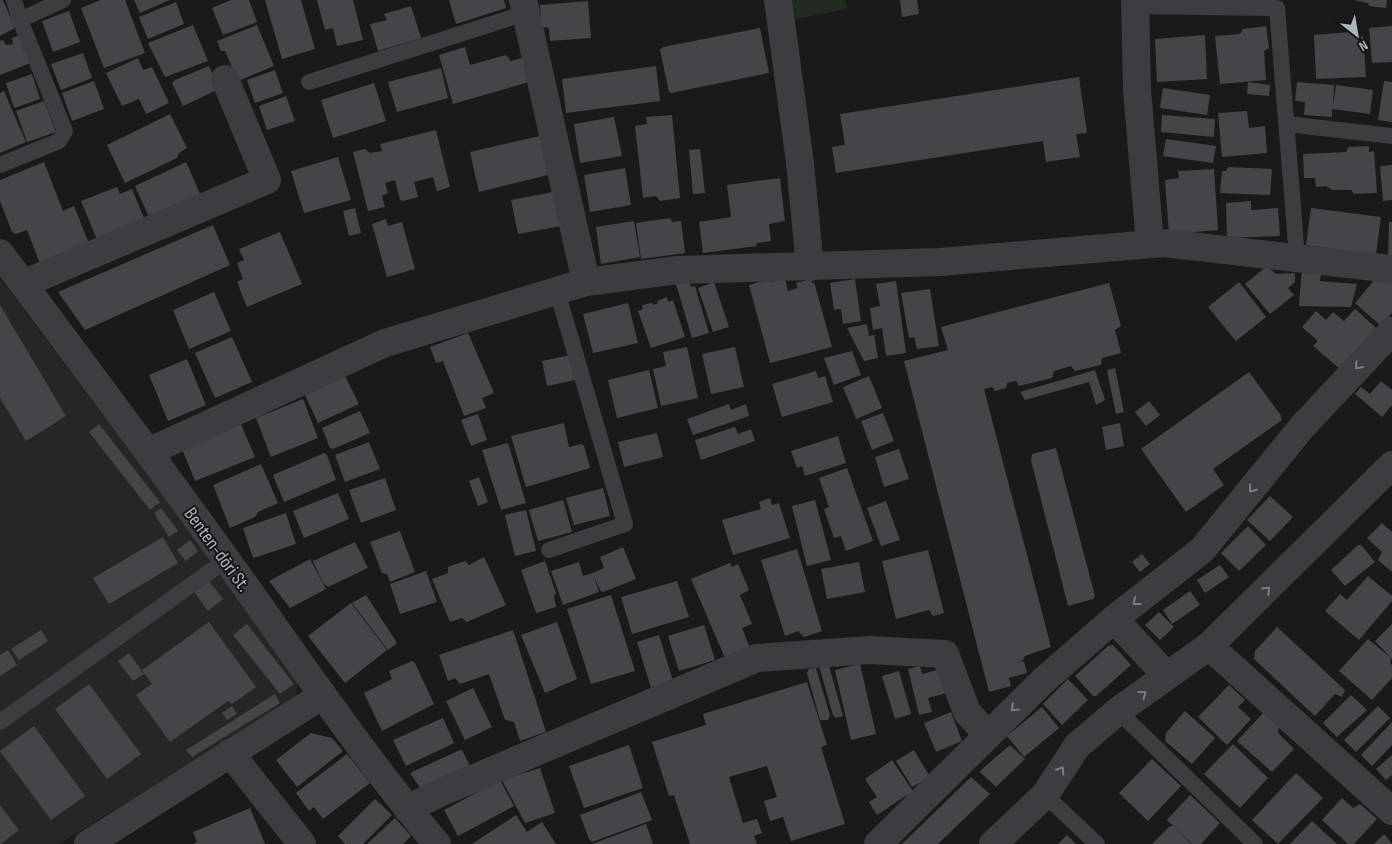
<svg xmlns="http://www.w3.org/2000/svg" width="1392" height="844" viewBox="0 0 1392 844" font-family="'Sofia Sans Condensed',sans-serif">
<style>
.built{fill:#262629}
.green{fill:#222a21}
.building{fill:#444549}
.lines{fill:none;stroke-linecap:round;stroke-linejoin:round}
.service{stroke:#3b3d41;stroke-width:16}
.minor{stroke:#3b3d41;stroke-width:28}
.tertiary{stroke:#3b3d41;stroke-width:28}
.oneway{stroke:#797e84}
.labels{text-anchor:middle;stroke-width:4;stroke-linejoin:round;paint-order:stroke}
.street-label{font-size:19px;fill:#acb4bb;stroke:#151517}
</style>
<rect width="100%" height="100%" fill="#1a1a1c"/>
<path class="built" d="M0 278 298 676 296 698 59 844H0Z"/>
<path class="green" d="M792 0H845L847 9 796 19Z"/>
<g class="building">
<path d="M0 0H3L15 28 0 36Z"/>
<path d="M101 0H125L145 53 104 68 81 8Z"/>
<path d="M134 0H170L140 13Z"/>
<path d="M231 0H249L257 22 223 35 212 8Z"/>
<path d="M265 0H301L315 49 282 59Z"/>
<path d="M317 0H353L363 40 337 46 333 28 325 30Z"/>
<path d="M449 0H504L506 8 456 24Z"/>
<path d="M900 0H917L919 14 902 17Z"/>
<path d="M1353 0H1387L1386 8 1369 6 1368 3Z"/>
<path d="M588 1 591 38 550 41 549 28 542 27 540 5Z"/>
<path d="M176 2 184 24 148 39 139 17Z"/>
<path d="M411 6 421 38 378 51 370 24 387 20 384 14Z"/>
<path d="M69 11 80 42 53 52 42 21Z"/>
<path d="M193 25 208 61 165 77 148 43Z"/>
<path d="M257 25 274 66 238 81 225 51H221L217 41Z"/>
<path d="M1266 26 1269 48 1264 51 1266 80 1220 84 1215 36 1240 34 1243 29Z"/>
<path d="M1392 26V62L1372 63 1369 28Z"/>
<path d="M760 28 769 73 671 93 669 92 660 50 663 47Z"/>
<path d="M1351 32 1354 37 1363 36 1366 77 1316 79 1314 35Z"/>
<path d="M23 34 33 62 0 75V41L3 40 6 45 13 44 12 38Z"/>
<path d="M1205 35 1207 79 1157 82 1155 39Z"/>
<path d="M465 47 470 65 506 55 511 61 525 57 532 81 453 104 439 55Z"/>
<path d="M83 53 92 78 61 90 51 64Z"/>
<path d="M138 58 143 70 152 67 169 103 146 114 139 99 122 106 106 73Z"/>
<path d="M209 66 219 89 183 106 172 83 175 80Z"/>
<path d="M656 66 660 101 566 113 562 79Z"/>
<path d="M441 68 448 98 397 112 388 82Z"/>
<path d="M275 70 283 93 255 103 247 80Z"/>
<path d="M32 74 40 99 14 108 6 83Z"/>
<path d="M1079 77 1087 133 1076 134 1080 157 1046 162 1043 141 836 173 832 147 845 145 840 114Z"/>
<path d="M94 81 104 109 72 121 62 93Z"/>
<path d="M1384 81 1392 82V122L1378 120Z"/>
<path d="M1248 82 1270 85 1269 96 1247 94Z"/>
<path d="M1297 82 1334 85 1333 106 1336 85 1373 90 1370 114 1332 109V117L1304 115 1305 102 1295 101Z"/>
<path d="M374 83 386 121 333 138 321 100Z"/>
<path d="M1163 88 1210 95 1207 115 1160 108Z"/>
<path d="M4 91 26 142 0 153V93Z"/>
<path d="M286 96 295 121 267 130 259 106Z"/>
<path d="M44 101 56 132 27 142 16 111Z"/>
<path d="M1247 111 1249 128 1265 126 1267 153 1222 157 1218 113Z"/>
<path d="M170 114 187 148 179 153 177 158 125 183 107 145Z"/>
<path d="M672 115 680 198 660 201 656 196 643 198 635 126 647 124 646 117Z"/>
<path d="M1162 115 1215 119 1214 137 1161 132Z"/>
<path d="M614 117 622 156 580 163 574 124Z"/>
<path d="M436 130 450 187 437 191 433 177 414 182 418 197 403 201 400 200 395 180 385 183 388 193 382 196 385 207 368 211 353 152 365 149 370 153 382 151 380 144Z"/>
<path d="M540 136 548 175 479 192 470 152Z"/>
<path d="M1166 139 1216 146 1213 163 1163 156Z"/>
<path d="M1369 146V152L1374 151 1377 193 1354 194 1351 190H1332L1326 186 1316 187 1315 178H1304L1303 154 1346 152 1348 147Z"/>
<path d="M700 149 705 193 693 194 689 150Z"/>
<path d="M338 157 351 200 304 213 291 171Z"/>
<path d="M44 162 63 211 74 206 90 246 41 266 27 230 16 234 12 232 0 201V180Z"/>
<path d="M186 162 200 194 150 219 135 186Z"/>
<path d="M1392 165V200L1383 201 1380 166Z"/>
<path d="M1228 167 1272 169 1270 195 1220 193 1222 171H1226Z"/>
<path d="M625 168 631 205 590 212 584 175Z"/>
<path d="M1214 169 1218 230 1169 234 1165 180 1179 178 1178 171Z"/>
<path d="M780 178 785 221 769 224 771 241 756 243 757 246 703 253 699 222 731 217 727 185Z"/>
<path d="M117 187 120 194 132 189 146 223 98 242 81 201Z"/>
<path d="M554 192 561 226 518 234 511 200Z"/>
<path d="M1251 201V210L1278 208 1280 236 1227 238 1226 203Z"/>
<path d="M355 208 361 233 349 236 343 211Z"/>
<path d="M1311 208 1381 217 1376 254 1306 245Z"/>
<path d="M670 218 673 222 681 221 685 253 641 259 636 223Z"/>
<path d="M386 219 388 226 402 222 415 269 387 277 372 224Z"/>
<path d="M634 221 640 257 601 264 596 227Z"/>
<path d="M1389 222H1392V257H1388Z"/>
<path d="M213 225 230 265 85 330 58 292Z"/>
<path d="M280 232 302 284 247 307 237 282 243 279 237 263 244 260 239 249Z"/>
<path d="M1267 266 1276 274 1295 273V282L1288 288 1294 295 1270 314 1245 284Z"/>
<path d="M1302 269 1321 271 1320 281 1357 284 1351 307 1299 306Z"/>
<path d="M1376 278 1392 280V313L1381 326 1355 303Z"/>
<path d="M770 279 771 282 785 279 788 291 798 288 796 283 811 279 812 283 814 282 832 347 770 363 749 285Z"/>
<path d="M855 279 861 321 843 324 841 309 834 310 830 283Z"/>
<path d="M689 280 691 287 695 286 709 333 692 338 676 284Z"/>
<path d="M896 281 906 353 886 356 882 328 873 330 870 308 880 306 876 284Z"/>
<path d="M714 282 729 327 713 332 698 288Z"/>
<path d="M1239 282 1266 317 1236 341 1208 307Z"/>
<path d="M1109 283 1121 326 1115 330 1121 353 1102 358 1101 365 1075 371 1071 366 1054 371 1052 378 1019 386 1016 381 1007 383 1006 388 995 391 992 387 984 389 1051 647 1025 656 1023 660 1015 663 1024 661 1027 673 1009 678 1011 686 989 692 904 361 948 350 941 327Z"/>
<path d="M930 289 939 346 917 349 914 337 909 338 901 293Z"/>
<path d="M214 292 231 331 189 349 173 310Z"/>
<path d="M667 297 668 302 673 300 685 337 651 348 638 311 643 309 642 305 652 303 653 305 658 303 657 301Z"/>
<path d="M628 303 638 343 593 353 583 314Z"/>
<path d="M0 305 66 416 26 441 0 398Z"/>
<path d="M1355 309 1376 328 1340 369 1313 346 1318 341 1302 327 1316 311 1326 320 1333 312 1344 321Z"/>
<path d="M867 324 869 336 874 335 878 358 864 361 847 328Z"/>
<path d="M468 333 494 393 482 398 486 408 464 416 443 361 436 363 430 347Z"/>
<path d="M232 337 252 382 215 398 195 353Z"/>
<path d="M687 347 698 398 661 406 653 369 666 366 663 352Z"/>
<path d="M735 347 744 387 711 394 702 354Z"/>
<path d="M852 351 861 375 834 385 824 358Z"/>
<path d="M571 355 575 380 547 386 542 361Z"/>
<path d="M187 359 206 405 168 421 149 375Z"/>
<path d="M1115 368 1124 412 1116 414 1107 370Z"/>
<path d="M649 370 658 408 617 418 608 380Z"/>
<path d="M1095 370 1105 400 1096 405 1089 382 1025 400 1020 392Z"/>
<path d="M816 371 818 378 825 376 833 402 782 417 772 384Z"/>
<path d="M1249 372 1280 414 1282 420 1213 469 1224 485 1186 512 1141 449Z"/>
<path d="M345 376 359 404 318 423 305 395Z"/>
<path d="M869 376 882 408 856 419 843 387Z"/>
<path d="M1381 381 1392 390V405L1382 417 1355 394 1361 387 1370 394Z"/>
<path d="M303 399 318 438 271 457 256 418Z"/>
<path d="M1149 401 1160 415 1146 426 1135 412Z"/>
<path d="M729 404 731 410 746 404 749 416 693 435 687 419Z"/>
<path d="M360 411 370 433 333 449 330 448 322 428Z"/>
<path d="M883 413 894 441 872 450 861 421Z"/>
<path d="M478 414 487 440 471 446 461 420Z"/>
<path d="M564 423 569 447 581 444 584 446 590 468 526 487 511 436Z"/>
<path d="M1120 423 1124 446 1106 450 1102 427Z"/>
<path d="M99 424 160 502 150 510 89 432Z"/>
<path d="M241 424 255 457 195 481 182 449Z"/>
<path d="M735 427 738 434 751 429 755 441 701 460 695 440Z"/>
<path d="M657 433 663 457 624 467 618 442Z"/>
<path d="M838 436 846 463 805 476 802 466 797 468 791 451Z"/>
<path d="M369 442 380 469 345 482 335 455Z"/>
<path d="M508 443 526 503 501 510 482 450Z"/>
<path d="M1056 448 1095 596 1093 599 1068 606 1031 460 1032 454Z"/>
<path d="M899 449 909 479 884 487 875 457Z"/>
<path d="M324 453 327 455 336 480 284 502 273 475Z"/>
<path d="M261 464 278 503 258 512 255 517 230 528 213 485Z"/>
<path d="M847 468 873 541 846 551 841 536 834 538 824 509 829 507 819 478Z"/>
<path d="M479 477 488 502 478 506 469 481Z"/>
<path d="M385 478 396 510 361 523 349 490Z"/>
<path d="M603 488 610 516 574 525 566 498Z"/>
<path d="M338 493 349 519 304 538 293 511Z"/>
<path d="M1270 496 1293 517 1270 541 1247 520Z"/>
<path d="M770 498 772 505 779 503 790 538 733 555 722 520 761 509 759 502Z"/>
<path d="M563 500 572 532 538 541 529 510Z"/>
<path d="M815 500 831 560 807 566 792 506Z"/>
<path d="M886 501 900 540 881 546 867 508Z"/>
<path d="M161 508 178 531 169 537 154 513Z"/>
<path d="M526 510 536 551 515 556 505 515Z"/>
<path d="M286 513 296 544 253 558 243 528Z"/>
<path d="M1382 523 1392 532V572L1378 560 1382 552 1367 538Z"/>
<path d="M1248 526 1266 545 1239 571 1221 553Z"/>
<path d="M400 531 415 572 390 582 387 574 382 573 370 542Z"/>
<path d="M163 537 178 563 109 604 93 578Z"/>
<path d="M190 540 198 551 186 561 177 550Z"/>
<path d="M355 542 368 568 328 587 323 583 313 561Z"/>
<path d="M1358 545H1361L1375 562 1345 586 1331 570Z"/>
<path d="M623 547 636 579 603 592 600 590 594 576 599 592 563 605 551 571 579 562 583 576 593 573 604 568 600 557Z"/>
<path d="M797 549 822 631 804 637 798 631 785 636 761 560Z"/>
<path d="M928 550 944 613 933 616 929 610 896 619 882 561Z"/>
<path d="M1142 554 1150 564 1140 572 1132 562Z"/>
<path d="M484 557 506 605 467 622 462 618 450 622 432 579 448 573V567L465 561 469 565Z"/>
<path d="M310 559 326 589 290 608 269 581Z"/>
<path d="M545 561 556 593 554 596 556 607 536 613 521 570Z"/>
<path d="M859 562 865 592 827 599 821 569Z"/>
<path d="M730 563 732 567 738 564 749 590 740 595 752 624 742 628 750 648 725 658 691 579Z"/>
<path d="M1220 565 1229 577 1205 593 1197 580Z"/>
<path d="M426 571 437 602 400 614 390 584Z"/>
<path d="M1368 576 1392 596V601L1359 640 1325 611 1340 594 1347 600Z"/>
<path d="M209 581 223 599 208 611 194 592Z"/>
<path d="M677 581 689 617 632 634 621 597Z"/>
<path d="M1190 591 1200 605 1172 624 1163 610Z"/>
<path d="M366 595 397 643 388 650 352 603Z"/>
<path d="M611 595 635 671 591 684 567 609Z"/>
<path d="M351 603 387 650 345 683 308 636Z"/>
<path d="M1159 612 1174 627 1160 640 1145 625Z"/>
<path d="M209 622 256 687 232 704 228 701 170 742 136 695 152 684 142 670Z"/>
<path d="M557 622 577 679 545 693 521 635Z"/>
<path d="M247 624 294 684 280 694 233 635Z"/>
<path d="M1392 624V659L1375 641Z"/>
<path d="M704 625 715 660 679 671 668 636Z"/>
<path d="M1277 627 1345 690 1342 697 1335 694 1315 716 1254 659 1255 651Z"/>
<path d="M41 630 48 641 19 660 11 649Z"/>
<path d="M513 630 546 732 520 741 514 722 505 720 489 674 460 684 455 678 448 681 439 655Z"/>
<path d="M659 635 673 681 651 688 637 642Z"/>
<path d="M1368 639 1391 658 1390 663 1392 665V678L1372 700 1339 671Z"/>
<path d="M1113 645 1131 665 1096 696H1093L1075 676 1108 646Z"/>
<path d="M8 650 17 665 0 676V655Z"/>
<path d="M129 653 144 674 133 681 118 661Z"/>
<path d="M412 661 415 663 434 704 382 731 364 693 392 679 389 671Z"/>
<path d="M860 664 876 734 851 740 835 670Z"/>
<path d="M819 666H829L843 716 836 718 833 715Z"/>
<path d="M920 666 922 674 941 669 947 693 928 698 932 712 919 715 908 669Z"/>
<path d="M816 668 830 715 828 720H820L807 673 809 669Z"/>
<path d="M899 671 911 714 895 719 882 676Z"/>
<path d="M1068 679 1088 700 1062 725 1043 704Z"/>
<path d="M807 682 827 745 821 747 845 824 791 841 783 817 770 821 764 801 777 797 767 766 729 777 743 823 757 819 762 833 754 836 757 844H690L674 795 669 796 652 742 706 725 703 714Z"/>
<path d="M89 684 141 754 107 779 55 709Z"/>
<path d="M1229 685 1245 700 1238 707 1251 719 1227 745 1198 717Z"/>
<path d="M473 688 492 727 465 740 446 701Z"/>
<path d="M275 694 280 703 192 757 186 750Z"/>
<path d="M1351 695 1367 710 1337 737 1323 723Z"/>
<path d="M232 706 237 714 227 720 222 713Z"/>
<path d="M1378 706 1390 718 1356 752 1344 740Z"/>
<path d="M1042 707 1059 728 1024 757 1007 736Z"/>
<path d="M1185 711 1215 738 1192 764 1165 741 1166 733Z"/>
<path d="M951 712 962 741 936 752 924 723Z"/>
<path d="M1263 713 1279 726 1278 733 1294 749 1272 772 1237 741Z"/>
<path d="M443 718 454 743 406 766 393 740Z"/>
<path d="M1392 722V745L1372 766 1361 755Z"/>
<path d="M34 726 85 796 51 820 0 751Z"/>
<path d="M311 733 332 738 343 751 297 787 276 760Z"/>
<path d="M1233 744 1268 778 1240 808 1204 774Z"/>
<path d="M629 745 643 788 584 808 569 766Z"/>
<path d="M1010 745 1025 759 996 787 980 772 981 770Z"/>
<path d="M460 750H462L473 772 423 792 410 773Z"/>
<path d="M914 750 930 777 912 787 896 761Z"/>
<path d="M347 754 370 783 323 819 314 807 309 811 296 793Z"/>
<path d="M1392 755V775L1386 780 1376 769Z"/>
<path d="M1152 759 1181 786 1148 821 1119 793Z"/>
<path d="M892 760 913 791 877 815 869 802 877 797 865 779Z"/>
<path d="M540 768 555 813 525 823 502 780Z"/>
<path d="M1296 773 1323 798 1278 844 1252 820Z"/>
<path d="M971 777 990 794 938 844H902Z"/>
<path d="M500 780 514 806 458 836 444 810Z"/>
<path d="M641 792 652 820 592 842 589 839 580 815Z"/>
<path d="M1190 795 1220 823 1201 844H1192L1174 827 1191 844H1152L1170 826H1173L1167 820Z"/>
<path d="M1342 798 1353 808 1360 804 1377 819 1354 844H1348L1322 820Z"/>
<path d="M375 799 392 815 363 844H345L338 836Z"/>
<path d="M0 805 19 830 1 844H0Z"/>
<path d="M250 808 265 844H193L197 842 193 832Z"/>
<path d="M516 815 527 832 542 822 556 844H472Z"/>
<path d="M395 818 411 836 403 844H367Z"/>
<path d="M1312 821 1337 844H1290Z"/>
<path d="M646 824 653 844H592Z"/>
<path d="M1384 834 1392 844H1374Z"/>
<path d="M1067 835 1076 844H1058Z"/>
</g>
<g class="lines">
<g class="service">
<path d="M14 0 20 20 63 0"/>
<path d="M1135 6 1277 8 1297 257"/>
<path d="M309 82 526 13"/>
<path d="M1287 124 1392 136"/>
<path d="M0 165 59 141 65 131 20 20"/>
<path d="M549 550 625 524 557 291"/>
<path d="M1118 711 1255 844"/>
<path d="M0 722 226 560"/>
<path d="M1045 795 1097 844"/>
</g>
<g class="minor">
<path d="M523 0 586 282"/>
<path d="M778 0 800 163 810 267"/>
<path d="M1135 0 1137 89 1150 244"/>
<path d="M23 284 267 180 225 79"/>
<path d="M148 452 385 343 586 282 678 270 940 262 1164 243 1392 269"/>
<path d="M1114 619 1167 676"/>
<path d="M1209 646 1392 811"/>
<path d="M230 753 302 844"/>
<path d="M408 809 437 794 757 658 870 650 945 654 967 712 987 734"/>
<path d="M88 844 323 695"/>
<path d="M878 844 1044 680 1114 619 1202 550 1302 427 1392 331"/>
<path d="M993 844 1045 795 1077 746 1118 711 1209 646 1392 465"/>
</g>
<path class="tertiary" d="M0 253C76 355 152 456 226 559 295 655 361 754 437 844"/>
</g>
<defs><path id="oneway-chevron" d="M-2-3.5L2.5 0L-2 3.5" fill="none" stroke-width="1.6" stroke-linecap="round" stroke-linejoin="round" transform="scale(1.25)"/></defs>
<g class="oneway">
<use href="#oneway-chevron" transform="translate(1358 366) rotate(132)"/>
<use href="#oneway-chevron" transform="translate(1252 489) rotate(129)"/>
<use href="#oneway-chevron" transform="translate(1267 590) rotate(-44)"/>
<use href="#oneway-chevron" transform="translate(1136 602) rotate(142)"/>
<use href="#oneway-chevron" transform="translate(1143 694) rotate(-36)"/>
<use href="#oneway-chevron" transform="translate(1014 708) rotate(136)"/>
<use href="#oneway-chevron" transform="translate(1061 770) rotate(-57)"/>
</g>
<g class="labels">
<g class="street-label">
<text transform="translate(218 549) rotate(54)" y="7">Benten-dōri St.</text>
</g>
</g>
<g transform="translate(1357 35) rotate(149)" stroke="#151517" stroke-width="4" paint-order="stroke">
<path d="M0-4L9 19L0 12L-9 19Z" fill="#acb4bb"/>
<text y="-8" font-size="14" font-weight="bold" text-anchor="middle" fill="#acb4bb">N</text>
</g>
</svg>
